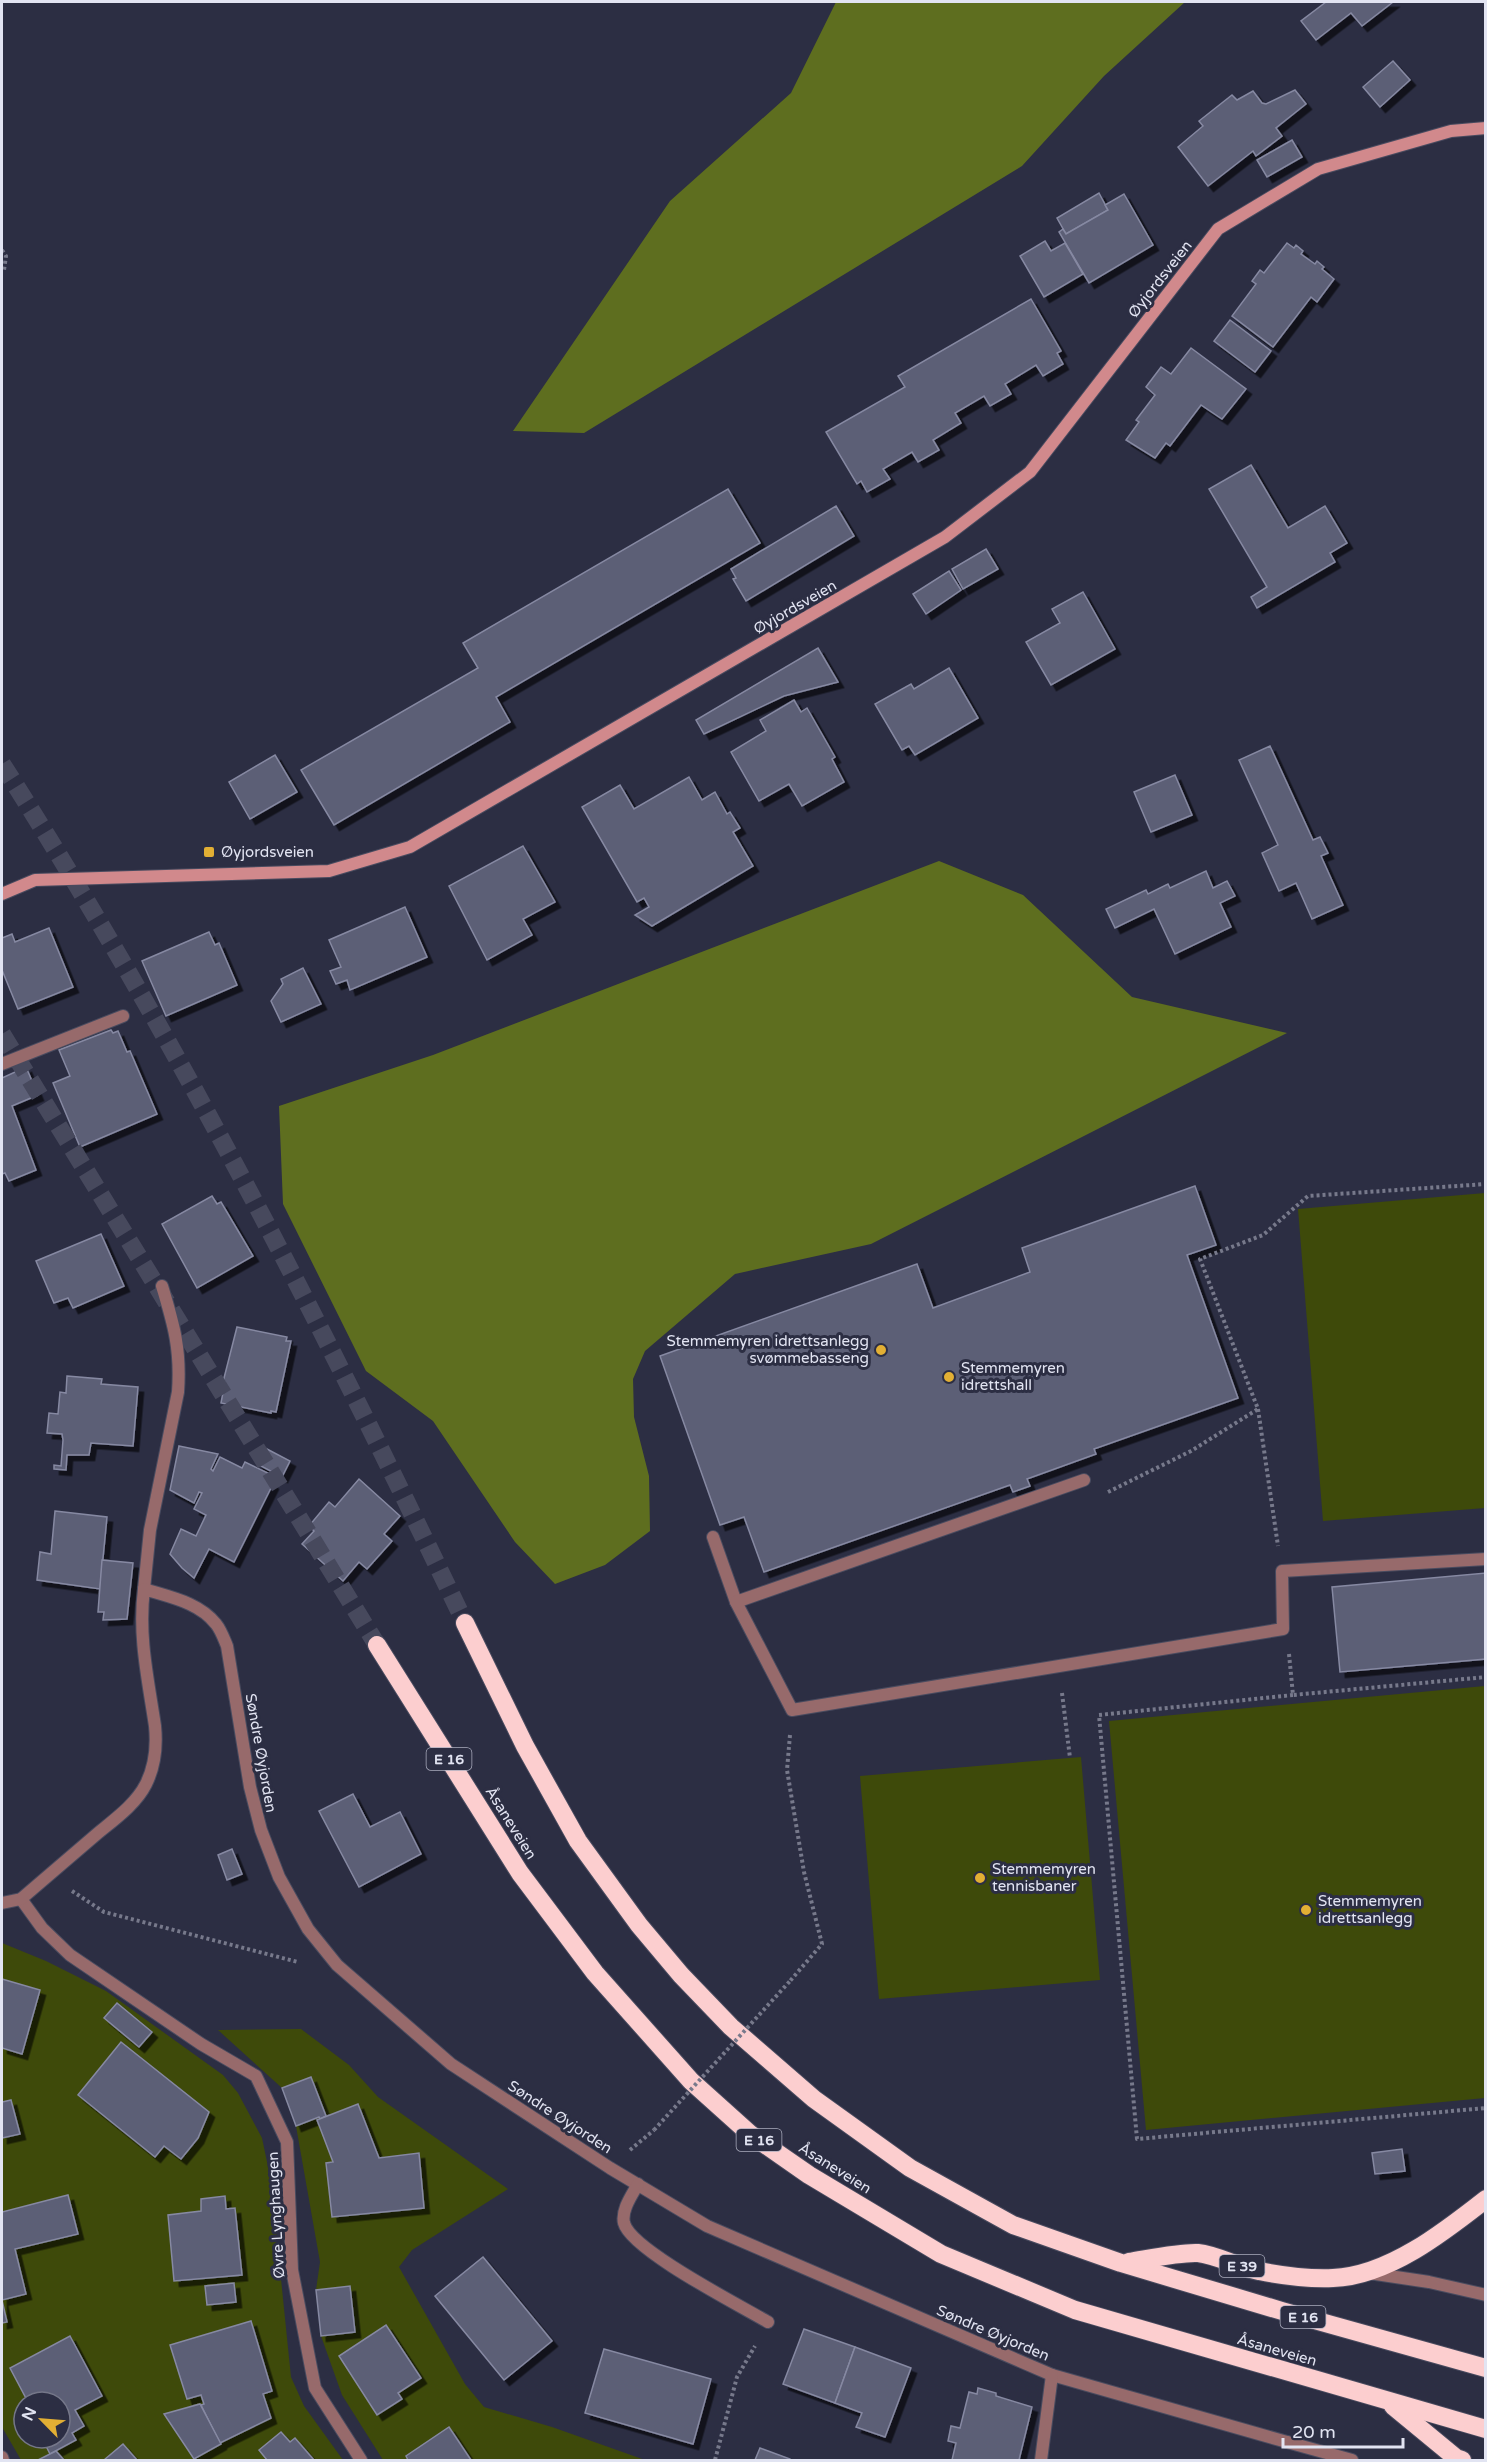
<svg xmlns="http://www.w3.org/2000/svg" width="1487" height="2462" viewBox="0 0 1487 2462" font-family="'Varela Round',sans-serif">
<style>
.green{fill:#3e4a0a;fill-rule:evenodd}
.forest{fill:#5e6e1f}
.building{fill:#5c5e76;stroke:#8689a2;stroke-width:1.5;filter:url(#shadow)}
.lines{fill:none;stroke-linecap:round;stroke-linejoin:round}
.highway-tunnel{stroke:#47495d;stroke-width:18;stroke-dasharray:18 9;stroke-linecap:butt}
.lane-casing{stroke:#494b5f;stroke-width:14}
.street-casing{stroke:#494b5f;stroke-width:14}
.secondary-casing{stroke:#494b5f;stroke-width:14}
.highway-casing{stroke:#494b5f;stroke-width:20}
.path{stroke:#77798b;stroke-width:4;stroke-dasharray:3 3;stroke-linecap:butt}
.lane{stroke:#976a6b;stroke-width:12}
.street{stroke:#976a6b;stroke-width:12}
.secondary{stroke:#d1898c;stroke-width:12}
.highway{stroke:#fccecf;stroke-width:18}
.path-bridge{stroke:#77798b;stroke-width:4;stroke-dasharray:3 3;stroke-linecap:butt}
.poi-dot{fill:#e2af34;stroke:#2c2e43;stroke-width:2}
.labels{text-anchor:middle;stroke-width:6;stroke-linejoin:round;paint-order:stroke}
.shield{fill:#2c2e43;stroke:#abadbe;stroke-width:1.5}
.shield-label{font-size:14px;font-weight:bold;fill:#e2e4f2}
.street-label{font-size:15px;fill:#e2e4f2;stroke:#2c2e43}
.poi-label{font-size:15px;fill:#e2e4f2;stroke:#2c2e43;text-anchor:start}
</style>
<defs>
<filter id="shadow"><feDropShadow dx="5.5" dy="5.5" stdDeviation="0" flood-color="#0009"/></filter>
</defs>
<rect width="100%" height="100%" fill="#2c2e43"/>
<g class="green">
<path d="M1485 1193V1508L1323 1521 1298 1209Z"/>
<path d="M1485 1686V2098L1146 2130 1109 1721Z"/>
<path d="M1081 1757 1100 1980 879 1999 860 1776Z"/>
<path d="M2 1943 46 1961 106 1991 223 2075 238 2093 262 2138 271 2181 291 2377 304 2406 343 2460H21L2 2427ZM24 2402H60V2438H24Z"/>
<path d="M301 2029 349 2065 378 2097 508 2189 412 2250 399 2267 465 2384 484 2407 552 2427 645 2460H383L342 2395 321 2336 316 2290 320 2262 296 2126 282 2088 218 2030Z"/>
</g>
<g class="forest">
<path d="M836 2H1185L1104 76 1022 166 584 433 513 431 670 201 791 93Z"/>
<path d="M939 861 1023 895 1132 997 1287 1033 871 1244 735 1274 645 1351 633 1379 634 1417 649 1476 650 1531 605 1565 555 1584 515 1542 433 1421 366 1371 283 1204 279 1106 433 1055Z"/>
</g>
<g class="building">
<path d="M1326 2H1393L1362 26 1351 13 1316 40 1301 21Z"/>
<path d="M1393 61 1410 80 1380 107 1363 87Z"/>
<path d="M1295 90 1306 104 1276 128 1282 136 1256 156 1253 151 1208 186 1178 147 1203 126 1199 121 1232 95 1237 100 1253 91 1262 103 1266 104Z"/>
<path d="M1292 140 1302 157 1267 177 1257 160Z"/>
<path d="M1099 193 1108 210 1066 234 1057 218Z"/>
<path d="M1124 194 1153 245 1089 283 1059 232 1063 229 1066 234 1108 210 1105 205Z"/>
<path d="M1045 241 1051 251 1065 243 1083 274 1044 297 1020 256Z"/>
<path d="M1287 243 1294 248 1296 245 1303 251 1301 254 1315 264 1317 261 1324 267 1322 269 1334 279 1317 302 1311 297 1273 347 1232 316 1256 284 1252 281 1260 270 1264 273Z"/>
<path d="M1031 299 1061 351 1057 353 1063 364 1043 376 1036 365 1005 384 1011 394 990 406 984 396 955 413 961 423 933 440 939 450 918 462 912 452 883 469 890 479 867 492 861 481 857 484 826 432 905 387 898 376Z"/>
<path d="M1230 320 1271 351 1255 372 1214 341Z"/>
<path d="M1191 348 1246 389 1222 419 1201 405 1170 446 1166 443 1155 458 1126 440 1139 422 1136 420 1155 395 1146 387 1161 367 1171 374Z"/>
<path d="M1251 465 1288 528 1325 506 1347 543 1330 553 1335 562 1257 608 1251 597 1267 587 1209 489Z"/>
<path d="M728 489 760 543 496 697 510 722 334 825 301 770 478 668 463 643Z"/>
<path d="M836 506 854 536 746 601 733 579 736 578 731 569Z"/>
<path d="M986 549 998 569 963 589 952 569Z"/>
<path d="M949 571 961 590 926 614 913 594Z"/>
<path d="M1083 592 1115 649 1051 685 1026 642 1060 623 1052 609Z"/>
<path d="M818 648 838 682 784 696 704 734 696 720Z"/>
<path d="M949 668 978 718 915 755 909 746 902 750 875 704 911 684 914 689Z"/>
<path d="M794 700 801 712 807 708 835 757 832 759 844 782 802 806 789 784 759 801 731 752 766 731 760 720Z"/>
<path d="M1270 746 1313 840 1320 837 1328 853 1321 856 1343 905 1312 919 1296 883 1279 891 1262 853 1278 845 1239 760Z"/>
<path d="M275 755 297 792 250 819 229 782Z"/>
<path d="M1175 775 1192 815 1151 832 1134 792Z"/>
<path d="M689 777 702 800 715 792 727 814 730 812 740 828 733 832 753 866 652 926 635 915 649 907 644 898 637 902 582 807 620 785 634 809Z"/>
<path d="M523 846 555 902 523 919 532 935 487 960 449 886Z"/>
<path d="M1206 871 1213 888 1227 881 1235 896 1220 903 1231 927 1175 954 1154 909 1115 928 1106 909 1146 890 1148 894 1168 884 1170 888Z"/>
<path d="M405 907 427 957 350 990 347 980 336 984 330 971 341 967 329 940Z"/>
<path d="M49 928 73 987 18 1009 2 970V938L12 934 15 942Z"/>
<path d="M209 932 215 945 219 943 237 985 166 1016 142 961Z"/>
<path d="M303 968 321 1004 281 1022 271 1001 283 984 281 979Z"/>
<path d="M111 1030 113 1033 118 1031 127 1052 130 1051 157 1114 80 1147 53 1083 70 1076 59 1050Z"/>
<path d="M26 1067 38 1095 12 1106 36 1170 9 1181 5 1173 2 1174V1078Z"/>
<path d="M1195 1186 1216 1245 1187 1255 1238 1398 1094 1449 1096 1454 1027 1479 1030 1486 1013 1492 1010 1485 764 1572 744 1517 720 1525 660 1356 917 1264 933 1308 1030 1272 1022 1248Z"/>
<path d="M212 1196 217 1204 221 1202 253 1256 197 1288 162 1224Z"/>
<path d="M101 1234 124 1286 73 1308 68 1298 54 1303 36 1261Z"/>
<path d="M237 1327 287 1337 286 1341H291L276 1412 271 1411V1413L221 1403 225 1382H223Z"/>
<path d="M67 1376 102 1379 101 1384 138 1387 133 1446 91 1443 89 1455H67L66 1470 54 1469V1465L61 1466 63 1440 62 1434 47 1433 49 1413 58 1414 60 1392 66 1393Z"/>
<path d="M179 1446 218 1454 211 1469 213 1471 220 1457 242 1468 245 1462 274 1476 271 1482 273 1484 234 1562 209 1549 194 1578 182 1568 170 1554 181 1529 196 1536 206 1515 194 1509 202 1493 199 1492 194 1503 170 1490Z"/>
<path d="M265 1448 290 1461 282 1477 257 1464Z"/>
<path d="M359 1479 400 1516 384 1534 392 1541 367 1569 359 1562 343 1581 302 1544 314 1531 309 1526 329 1502 335 1507Z"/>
<path d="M55 1511 107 1517 100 1589 37 1580 40 1552 51 1554Z"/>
<path d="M102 1560 133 1563 127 1619 103 1620 104 1612H98Z"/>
<path d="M1486 1573V1659L1340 1672 1332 1587Z"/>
<path d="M353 1794 370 1827 400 1812 421 1854 359 1887 319 1811Z"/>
<path d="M232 1849 242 1874 227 1880 218 1855Z"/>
<path d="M2 1979 40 1990 22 2054 2 2048Z"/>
<path d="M117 2003 152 2032 139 2047 104 2018Z"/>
<path d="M121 2042 209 2112 198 2138 181 2159 164 2146 155 2157 78 2095Z"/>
<path d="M311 2077 326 2116 320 2119 319 2117 296 2126 282 2088Z"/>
<path d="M11 2100 20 2134 2 2138V2102Z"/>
<path d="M358 2104 379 2158 419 2153 424 2208 332 2217 326 2163 333 2162 317 2120Z"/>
<path d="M1402 2149 1405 2171 1375 2174 1372 2153Z"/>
<path d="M68 2195 78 2234 15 2249 26 2294 2 2300 7 2322 2 2323V2212Z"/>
<path d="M225 2196 226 2209 235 2208 242 2275 174 2281 168 2215 201 2211V2199Z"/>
<path d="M483 2257 552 2341 504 2380 435 2296Z"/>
<path d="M234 2283 236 2302 207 2305 205 2286Z"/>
<path d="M350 2286 355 2332 321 2336 316 2290Z"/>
<path d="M251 2321 272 2391 263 2394 271 2418 220 2443 201 2405 204 2404 201 2395 187 2399 170 2345Z"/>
<path d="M386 2325 421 2378 398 2393 402 2399 377 2415 339 2356Z"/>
<path d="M804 2329 855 2347 835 2403 783 2384Z"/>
<path d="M70 2336 102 2396 75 2410 84 2426 72 2433 76 2440 50 2454 42 2438H60V2402H28L10 2368Z"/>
<path d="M855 2347 911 2368 885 2437 856 2427 862 2413 835 2403Z"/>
<path d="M604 2349 711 2379 693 2444 585 2413Z"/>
<path d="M978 2388 996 2393V2396L1032 2407 1019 2460H952L956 2443 948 2441 951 2426 960 2428 969 2392 977 2394Z"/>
<path d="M200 2404 221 2444 194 2459 164 2414Z"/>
<path d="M449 2427 471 2460H408L406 2456Z"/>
<path d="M281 2432 290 2442 295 2438 314 2460H267L259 2450Z"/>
<path d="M123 2444 137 2460H104Z"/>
<path d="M760 2448 790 2459V2460H755Z"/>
<path d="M56 2451 64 2460H38Z"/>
</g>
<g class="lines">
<g class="highway-tunnel">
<path d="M2 764C177 1038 324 1329 465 1623"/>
<path d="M2 1034 377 1645"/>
</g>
<g class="lane-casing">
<g id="lane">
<path d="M713 1537 736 1602 792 1710 1283 1629 1282 1571 1486 1559"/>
<path d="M144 1589 150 1530 178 1392C181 1350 174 1325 162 1286"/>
<path d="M736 1602 1084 1480"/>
<path d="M1369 2273 1429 2282 1486 2295"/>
<path d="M1287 2442 1352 2460"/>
</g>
</g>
<g class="street-casing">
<g id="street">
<path d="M2 1064 123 1016"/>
<path d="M21 1899 42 1928 70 1955 201 2044 256 2076 287 2142 292 2270 315 2388 361 2460"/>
<path d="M2 1903 21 1899C47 1877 72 1855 98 1833 115 1819 136 1804 146 1784 155 1766 157 1746 155 1726 148 1679 138 1636 144 1589 169 1597 199 1602 216 1624 221 1630 224 1639 227 1646L250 1787 261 1830 279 1877 308 1929 337 1965 451 2064 610 2168 707 2226 1052 2375 1287 2442"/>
<path d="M638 2184C632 2195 621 2210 624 2223 631 2250 741 2306 768 2322"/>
<path d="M2 2457 3 2460"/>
<path d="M1041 2460 1052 2375"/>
</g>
</g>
<g class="secondary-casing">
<path id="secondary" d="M2 894 35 880 329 871 410 847 945 537 1030 472 1218 229 1318 169 1451 131 1486 128"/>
</g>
<g class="highway-casing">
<g id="highway">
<path d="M465 1623 525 1746 578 1841 639 1925 681 1975 731 2027 814 2099 910 2168 1013 2225 1121 2263 1282 2311 1486 2368"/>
<path d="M377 1645 520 1873 595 1973 691 2081 750 2134 809 2175 941 2254 1075 2310 1486 2429"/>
<path d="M1129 2262C1148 2259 1180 2252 1198 2253 1218 2255 1239 2268 1259 2271 1284 2276 1308 2279 1333 2278 1388 2276 1444 2232 1486 2199"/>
<path d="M1393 2406 1456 2458 1462 2460"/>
</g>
</g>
<g class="path">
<path d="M2 250 6 256 4 270 2 268"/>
<path d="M1258 1409 1278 1546"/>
<path d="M1108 1492 1191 1451 1258 1409 1200 1259 1263 1235 1308 1196 1486 1184"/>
<path d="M1289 1654 1293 1695 1486 1677"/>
<path d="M1062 1693 1070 1758"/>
<path d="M1293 1695 1099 1715 1137 2139 1486 2108"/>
<path d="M790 1735 787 1770 804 1872 822 1944 790 1981"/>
<path d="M72 1891 104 1912 298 1962"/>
<path d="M630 2150 654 2130"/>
<path d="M715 2460 737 2377 755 2346"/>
</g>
<use href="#lane" class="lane"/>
<use href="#street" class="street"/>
<use href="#secondary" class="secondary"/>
<use href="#highway" class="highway"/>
<path class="path-bridge" d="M654 2130 790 1981"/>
</g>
<g class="poi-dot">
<rect x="203" y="846" width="12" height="12" rx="3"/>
<circle cx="881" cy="1350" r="6"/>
<circle cx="949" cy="1377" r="6"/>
<circle cx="980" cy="1878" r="6"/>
<circle cx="1306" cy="1910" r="6"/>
</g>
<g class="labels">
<g class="shield">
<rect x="426.5" y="1748" width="45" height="22" rx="4.5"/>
<rect x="736.5" y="2129" width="45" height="22" rx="4.5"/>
<rect x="1219.5" y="2255" width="45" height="22" rx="4.5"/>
<rect x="1280.5" y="2306" width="45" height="22" rx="4.5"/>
</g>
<g class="shield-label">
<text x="449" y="1764">E 16</text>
<text x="759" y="2145">E 16</text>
<text x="1242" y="2271">E 39</text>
<text x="1303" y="2322">E 16</text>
</g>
<g class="street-label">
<text transform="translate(1160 279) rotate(-52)" y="5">Øyjordsveien</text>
<text transform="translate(795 607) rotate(-30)" y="5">Øyjordsveien</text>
<text transform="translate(261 1753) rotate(80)" y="5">Søndre Øyjorden</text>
<text transform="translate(511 1823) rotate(58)" y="5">Åsaneveien</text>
<text transform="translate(560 2117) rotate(33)" y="5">Søndre Øyjorden</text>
<text transform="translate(835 2168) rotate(32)" y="5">Åsaneveien</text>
<text transform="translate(276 2215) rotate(-93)" y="5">Øvre Lynghaugen</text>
<text transform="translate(993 2333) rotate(23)" y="5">Søndre Øyjorden</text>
<text transform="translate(1277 2350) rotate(16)" y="5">Åsaneveien</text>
</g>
<g class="poi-label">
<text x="221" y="857">Øyjordsveien</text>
<text x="869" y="1346" text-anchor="end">Stemmemyren idrettsanlegg<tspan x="869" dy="17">svømmebasseng</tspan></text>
<text x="961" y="1373">Stemmemyren<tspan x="961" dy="17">idrettshall</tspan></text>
<text x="992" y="1874">Stemmemyren<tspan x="992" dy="17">tennisbaner</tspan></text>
<text x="1318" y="1906">Stemmemyren<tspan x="1318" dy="17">idrettsanlegg</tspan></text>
</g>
</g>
<rect width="1487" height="2462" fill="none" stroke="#e2e4f2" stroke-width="6"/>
<g transform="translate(42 2420) rotate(295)"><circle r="28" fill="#2c2e43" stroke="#757789" stroke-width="1.5"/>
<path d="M0-4.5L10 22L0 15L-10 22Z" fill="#e2af34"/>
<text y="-9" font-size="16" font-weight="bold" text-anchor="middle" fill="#e2e4f2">N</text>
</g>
<path d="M1283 2438v9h120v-9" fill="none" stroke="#e2e4f2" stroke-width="3"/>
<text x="1292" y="2438" font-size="18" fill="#e2e4f2" stroke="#2c2e43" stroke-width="4.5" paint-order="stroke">20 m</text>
</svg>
